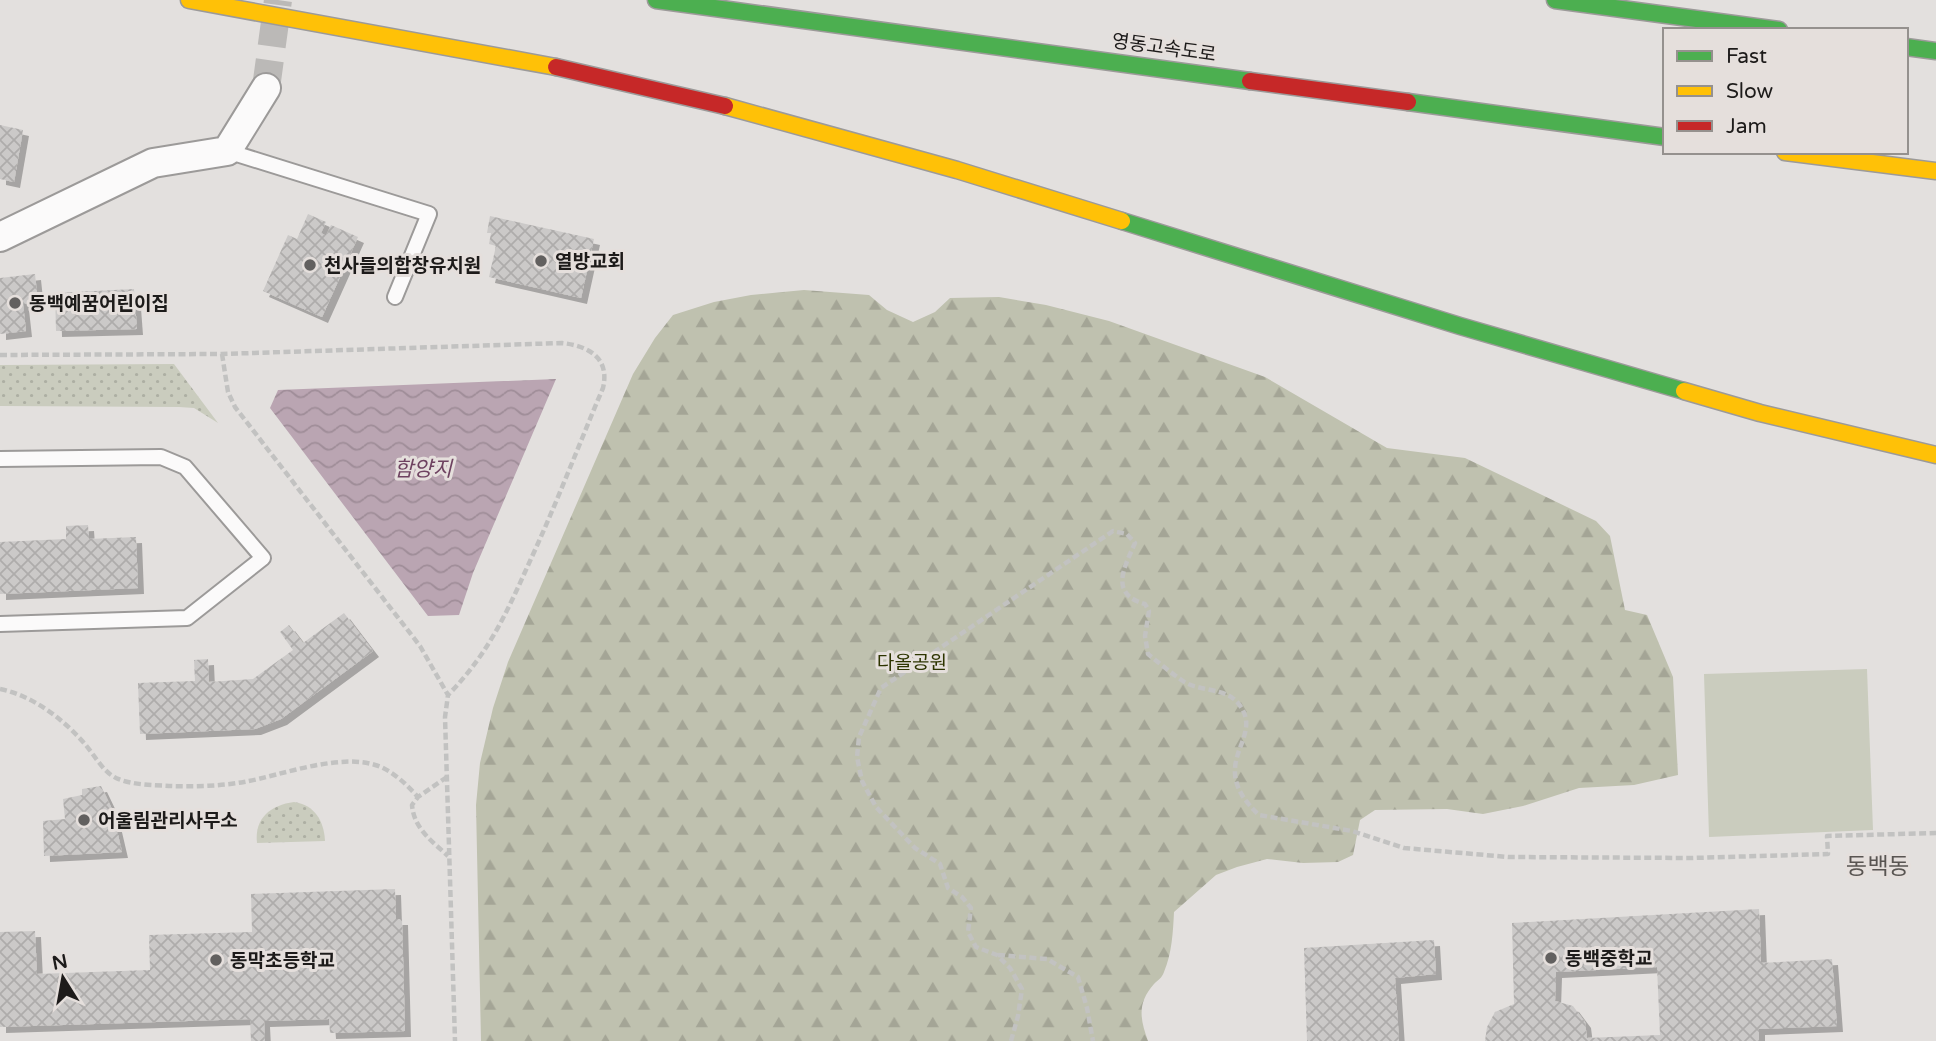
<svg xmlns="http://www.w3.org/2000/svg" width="1936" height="1041" viewBox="0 0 1936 1041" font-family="'Varela Round','Noto Sans KR',sans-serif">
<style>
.grass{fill:url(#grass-dots)}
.forest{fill:url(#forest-firs)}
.pitch{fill:#caccbe}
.water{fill:url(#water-waves)}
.building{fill:url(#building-cross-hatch);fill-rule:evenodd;filter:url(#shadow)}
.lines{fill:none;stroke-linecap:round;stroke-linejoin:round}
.street-tunnel{stroke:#bbb9b7;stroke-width:28;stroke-dasharray:28 14;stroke-linecap:butt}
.lane-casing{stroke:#9c9a99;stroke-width:18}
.street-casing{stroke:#9c9a99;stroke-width:32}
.fast-casing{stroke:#9c9a99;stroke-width:19}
.slow-casing{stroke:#9c9a99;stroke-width:19}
.jam-casing{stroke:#9c9a99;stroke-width:19}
.path{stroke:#c2c2c1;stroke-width:4.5;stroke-dasharray:7 3.5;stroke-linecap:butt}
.lane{stroke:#fbfafa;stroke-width:14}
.street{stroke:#fbfafa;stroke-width:28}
.fast{stroke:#4caf50;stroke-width:16}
.slow{stroke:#ffc107;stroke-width:16}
.jam{stroke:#c62828;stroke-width:16}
.poi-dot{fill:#62605f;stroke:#e5dfdc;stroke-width:2.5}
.labels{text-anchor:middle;stroke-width:6;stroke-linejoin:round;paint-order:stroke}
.street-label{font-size:19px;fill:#1d1b1a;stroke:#e5dfdc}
.poi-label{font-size:19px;font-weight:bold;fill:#1d1b1a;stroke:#e5dfdc;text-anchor:start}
.park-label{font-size:19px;fill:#2d3400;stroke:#e5dfdc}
.water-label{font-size:21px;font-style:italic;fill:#6e4260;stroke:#e5dfdc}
.quarter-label{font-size:23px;fill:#595552;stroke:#e5dfdc}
</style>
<defs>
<pattern id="grass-dots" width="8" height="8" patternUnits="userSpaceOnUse" patternTransform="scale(1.75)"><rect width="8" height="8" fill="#caccbe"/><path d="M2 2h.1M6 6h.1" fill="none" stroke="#adafa3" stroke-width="1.8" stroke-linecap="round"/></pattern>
<pattern id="forest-firs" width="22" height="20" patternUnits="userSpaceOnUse" patternTransform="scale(1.75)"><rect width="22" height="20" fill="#bfc1af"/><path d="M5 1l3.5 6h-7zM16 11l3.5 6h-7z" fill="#a4a596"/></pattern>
<pattern id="water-waves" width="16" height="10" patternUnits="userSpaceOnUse" patternTransform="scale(1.75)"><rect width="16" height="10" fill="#baa5b2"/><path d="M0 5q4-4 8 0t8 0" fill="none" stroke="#9f8d98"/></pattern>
<pattern id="building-cross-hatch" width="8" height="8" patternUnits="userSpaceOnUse" patternTransform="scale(1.75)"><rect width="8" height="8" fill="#cbc9c8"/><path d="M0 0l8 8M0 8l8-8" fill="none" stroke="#aeacab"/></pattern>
<filter id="shadow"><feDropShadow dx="6" dy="6" stdDeviation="0" flood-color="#0004"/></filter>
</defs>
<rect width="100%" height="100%" fill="#e3e0de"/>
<g class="grass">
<path d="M174 364 218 423 194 408 179 407 0 406V365Z"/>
<path d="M294 802C315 805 324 821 325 841L257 843C254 818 271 805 294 802Z"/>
</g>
<path class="forest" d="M804 290 869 295 887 310 913 322 935 312 950 298 999 297 1046 305 1109 321 1265 377 1387 448 1465 458 1596 521 1610 536 1625 610 1647 615 1673 677 1678 775 1634 785 1579 788 1523 806 1483 814 1447 809 1375 810 1360 820 1353 855 1338 862 1303 863 1267 859 1237 867 1216 875 1174 912C1173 932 1172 953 1164 972 1162 978 1158 980 1154 984 1137 1003 1140 1019 1148 1041H481L476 805 480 763 493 708 508 662 633 374 655 338 673 315 714 302 751 295Z"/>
<path class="pitch" d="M1867 669 1873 830 1709 837 1704 674Z"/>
<path class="water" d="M556 379 473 573 459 615 428 616 270 408 278 390Z"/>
<g class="building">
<path d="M0 125 23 130 14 182 0 179Z"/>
<path d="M308 214 326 222 321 233 326 236 331 225 358 237 322 317 263 291 288 235 297 239Z"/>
<path d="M490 216 594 239 581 298 489 277 496 246 489 244 491 233H487Z"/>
<path d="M35 274 38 302 23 304 26 331 0 334V278Z"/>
<path d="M134 289 137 329 56 331 55 293Z"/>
<path d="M88 525 89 539 136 537 138 588 0 594V542L66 539V526Z"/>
<path d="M344 613 373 651 281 719 255 729 140 734 138 683 195 681 194 660 208 659 209 682 253 679 293 650 280 632 289 625 303 643Z"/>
<path d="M101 786 112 809 122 852 44 856 43 821 65 819 63 799 82 795V789Z"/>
<path d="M395 889 396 919H402L405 1031 330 1033 329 1019 264 1021 265 1041H251L250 1019 0 1027V932L35 931 37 974 150 970 149 935 252 932 251 894Z"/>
<path d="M1759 909 1761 963 1832 959 1837 1026 1759 1029V1041H1485L1487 1027 1495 1012 1514 1004 1512 923ZM1657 967 1660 1035 1587 1038 1585 1022 1573 1006 1555 1001 1556 972Z"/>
<path d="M1434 940 1436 974 1395 978 1399 1041H1307L1304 948Z"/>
</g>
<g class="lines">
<path class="street-tunnel" d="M266 88 278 0"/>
<g class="lane-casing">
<g id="lane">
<path d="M227 151 429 214 395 297"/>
<path d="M0 459 161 457 185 467 263 558 187 618 0 624"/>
</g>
</g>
<g class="street-casing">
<path id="street" d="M0 237 153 163 227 151 266 88"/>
</g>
<g class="fast-casing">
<g id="fast">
<path d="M656 0 1250 81"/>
<path d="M1555 0 1779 30"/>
<path d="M1906 47 1936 51"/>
<path d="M1408 102 1665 137"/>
<path d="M1122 221 1460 326 1684 391"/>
</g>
</g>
<g class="slow-casing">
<g id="slow">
<path d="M189 0 556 67"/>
<path d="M725 106 957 170 1122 221"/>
<path d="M1785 152 1936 171"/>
<path d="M1684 391 1760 413 1936 455"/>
</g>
</g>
<g class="jam-casing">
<g id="jam">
<path d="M556 67 725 106"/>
<path d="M1250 81 1408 102"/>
</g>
</g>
<g class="path">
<path d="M222 354 228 392 235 407 420 646 448 695 445 717 455 1041"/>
<path d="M0 355 222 354 562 343C589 346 610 358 603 388 580 442 559 497 535 550 509 607 492 650 448 695"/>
<path d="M0 689C33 696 62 718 84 743 94 754 102 771 116 778 131 785 153 785 169 786 193 787 220 786 244 782 283 775 343 751 381 767 396 774 407 785 418 797"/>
<path d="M447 777 418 797 412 805C414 829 432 841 448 856"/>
<path d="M998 955 1047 959 1078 977 1087 1008 1093 1041"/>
<path d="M1011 1041 1018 1016 1022 989 1010 968 997 955 976 947 968 932 971 908 962 897 948 888 940 864 915 848 876 807 862 781 857 757 859 737 881 688 1113 531 1127 534 1135 543C1124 568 1109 594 1145 604L1149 611 1145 636 1148 654C1159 663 1171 673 1183 681 1199 692 1225 687 1238 703 1268 739 1202 762 1259 815L1352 831 1404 848 1508 857 1691 858 1828 854 1827 836 1936 833"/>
</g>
<use href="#lane" class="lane"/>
<use href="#street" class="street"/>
<use href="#fast" class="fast"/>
<use href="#slow" class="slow"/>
<use href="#jam" class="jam"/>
</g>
<g class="poi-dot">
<circle cx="541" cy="261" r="7"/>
<circle cx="310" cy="265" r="7"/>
<circle cx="15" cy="303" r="7"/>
<circle cx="84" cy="820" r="7"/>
<circle cx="1551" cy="958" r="7"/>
<circle cx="216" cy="960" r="7"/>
</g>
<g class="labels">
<g class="street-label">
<text transform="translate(1164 47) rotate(8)" y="7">영동고속도로</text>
</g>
<g class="poi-label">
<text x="555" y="268">열방교회</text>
<text x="324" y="272">천사들의합창유치원</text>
<text x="29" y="310">동백예꿈어린이집</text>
<text x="98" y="827">어울림관리사무소</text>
<text x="1565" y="965">동백중학교</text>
<text x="230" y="967">동막초등학교</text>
</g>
<g class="park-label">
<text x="912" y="669">다올공원</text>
</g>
<g class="water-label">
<text x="423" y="476">함양지</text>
</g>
<g class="quarter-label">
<text x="1878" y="874">동백동</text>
</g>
</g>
<rect x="1663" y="28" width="245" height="126" fill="#e5dfdc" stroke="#95918e" stroke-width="2"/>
<rect x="1677" y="51" width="35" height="10" fill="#4caf50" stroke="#95918e" stroke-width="2"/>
<text x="1726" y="63" font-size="21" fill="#1d1b1a">Fast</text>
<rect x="1677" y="86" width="35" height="10" fill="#ffc107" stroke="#95918e" stroke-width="2"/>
<text x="1726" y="98" font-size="21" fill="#1d1b1a">Slow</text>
<rect x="1677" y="121" width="35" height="10" fill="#c62828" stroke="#95918e" stroke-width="2"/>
<text x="1726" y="133" font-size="21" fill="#1d1b1a">Jam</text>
<g transform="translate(63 978) rotate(349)" stroke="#e5dfdc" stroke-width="5" paint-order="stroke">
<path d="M0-5L12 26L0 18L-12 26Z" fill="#1d1b1a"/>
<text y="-10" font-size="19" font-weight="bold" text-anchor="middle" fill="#1d1b1a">N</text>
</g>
</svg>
